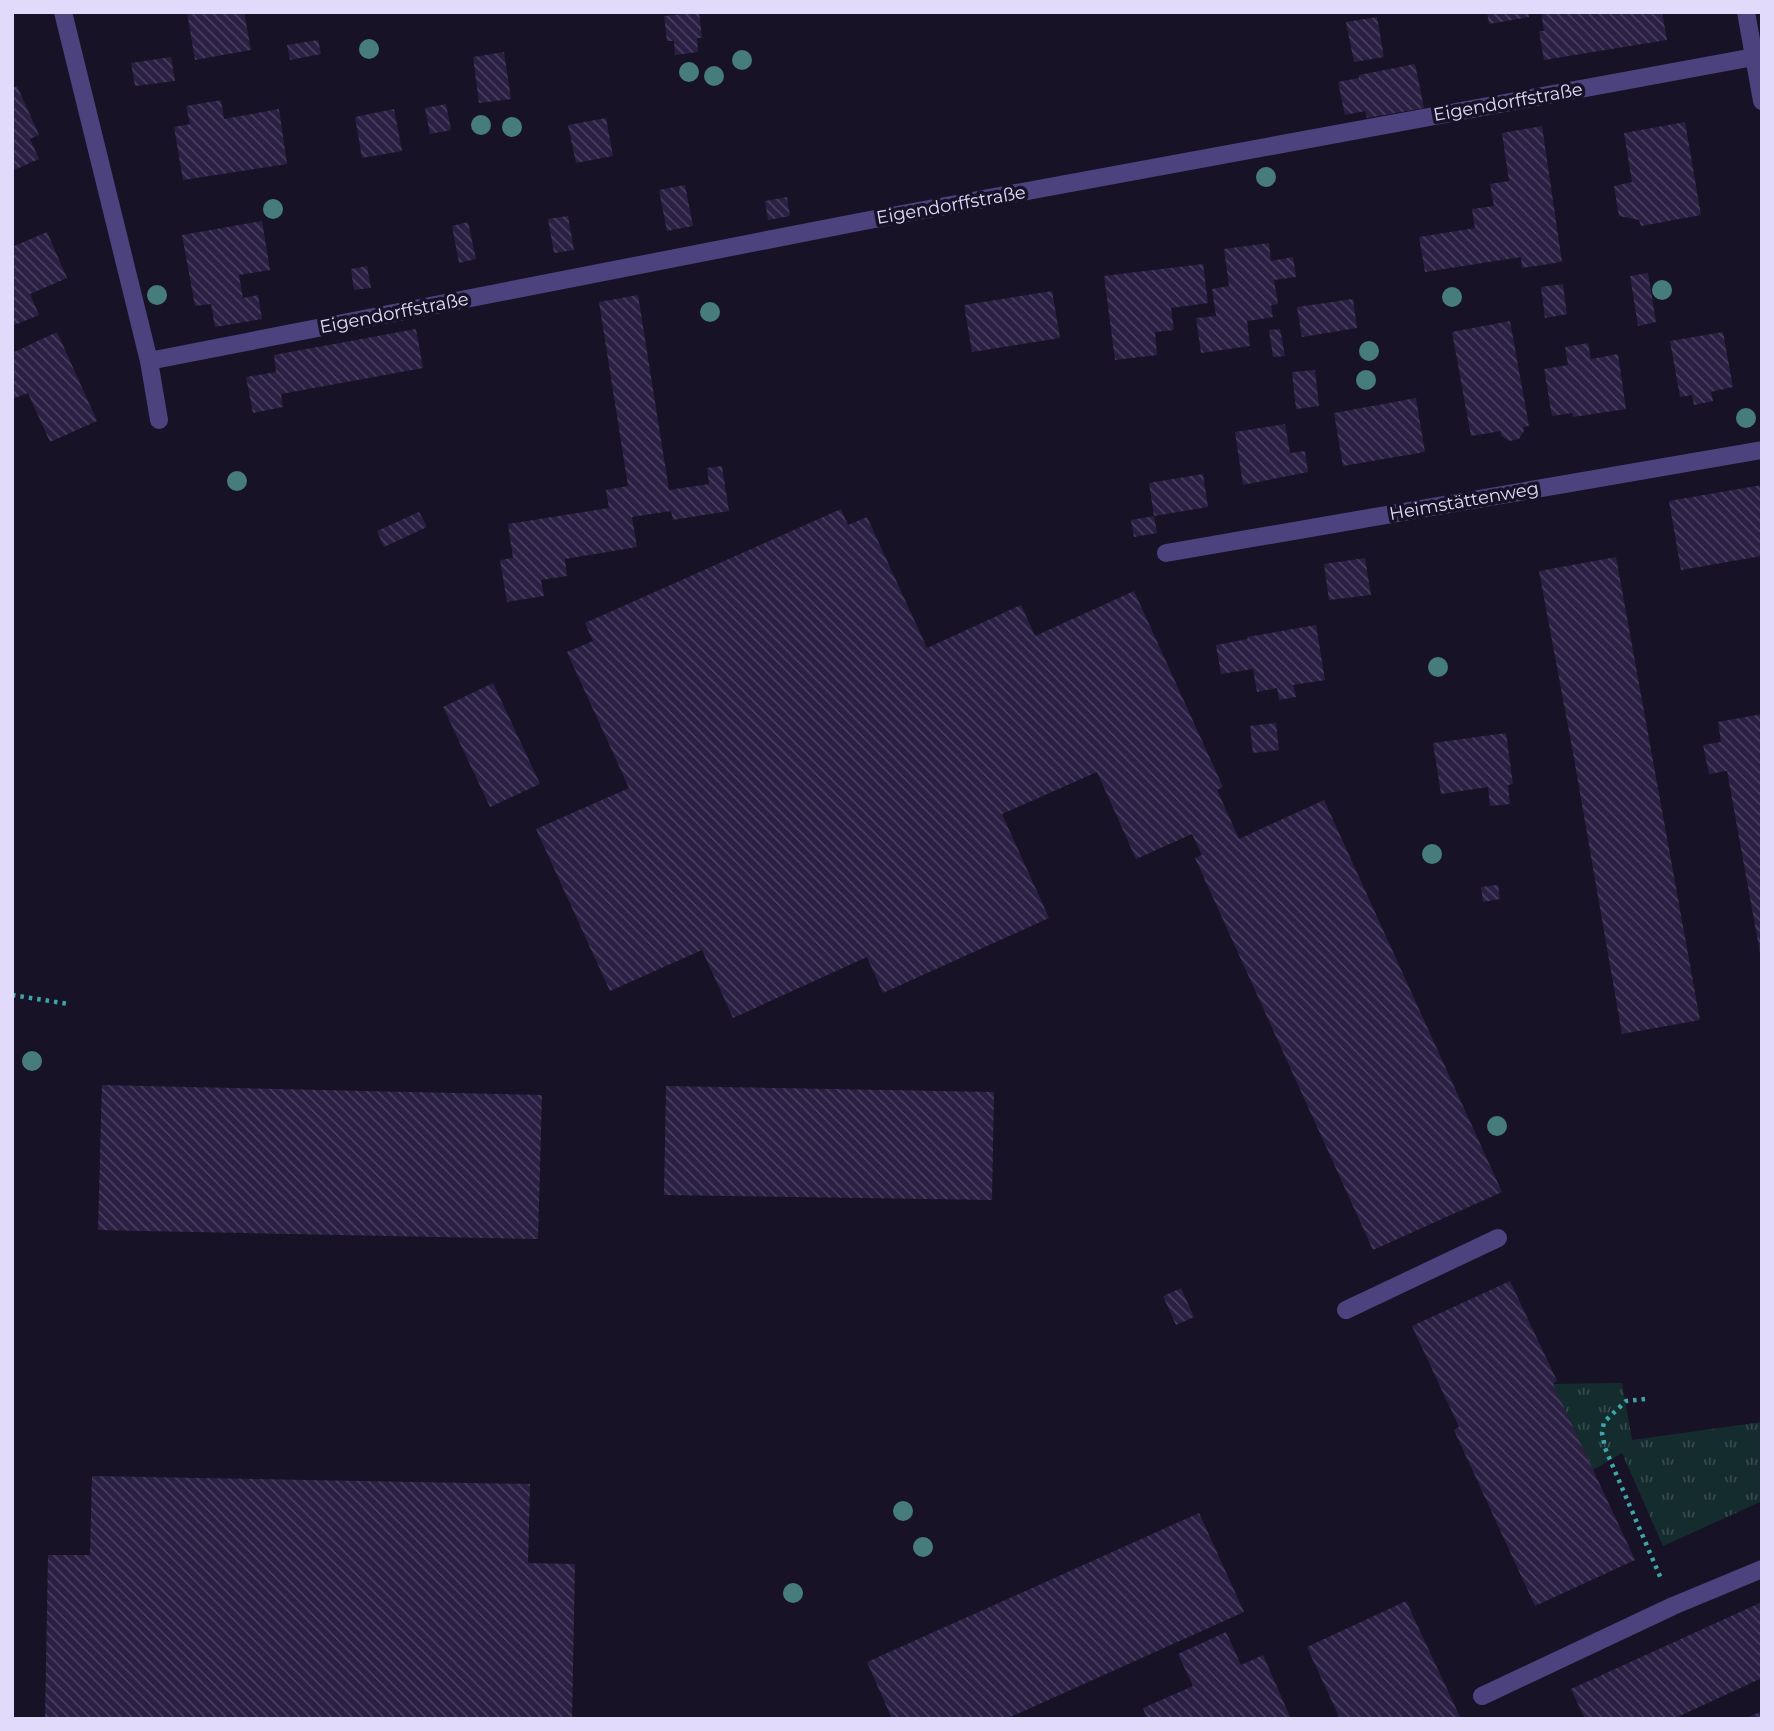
<svg xmlns="http://www.w3.org/2000/svg" width="1774" height="1731" viewBox="0 0 1774 1731" font-family="Montserrat,sans-serif">
<style>
.grass{fill:url(#grass-tufts)}
.building{fill:url(#building-back-hatch)}
.lines{fill:none;stroke-linecap:round;stroke-linejoin:round}
.path{stroke:#3da6ab;stroke-width:4.5;stroke-dasharray:3.5 5;stroke-linecap:butt}
.service{stroke:#4b427e;stroke-width:18}
.minor{stroke:#4b427e;stroke-width:18}
.tree{fill:#467c7c}
.labels{text-anchor:middle;stroke-width:7;stroke-linejoin:round;paint-order:stroke}
.street-label{font-size:18px;fill:#e1dafb;stroke:#171225}
</style>
<defs>
<pattern id="grass-tufts" width="24" height="20" patternUnits="userSpaceOnUse" patternTransform="scale(1.75)"><rect width="24" height="20" fill="#152c2e"/><path d="M3 7l-1-3M5 7V3M7 7l1-3M15 17l-1-3M17 17v-4M19 17l1-3" fill="none" stroke="#374a4d"/></pattern>
<pattern id="building-back-hatch" width="6" height="6" patternUnits="userSpaceOnUse" patternTransform="scale(1.75)"><rect width="6" height="6" fill="#2b2043"/><path d="M-1 5l2 2M0 0l6 6M5-1l2 2" fill="none" stroke="#49405f"/></pattern>
</defs>
<rect width="100%" height="100%" fill="#171225"/>
<path class="grass" d="M1622 1383 1632 1440 1762 1422V1501L1663 1546 1622 1453 1593 1470 1553 1384Z"/>
<g class="building">
<path d="M187 12H244L251 50 195 60Z"/>
<path d="M699 12 702 38H697L698 52 675 55 674 41H667L664 16Z"/>
<path d="M1487 12H1528L1529 17 1489 24Z"/>
<path d="M1541 12H1662L1667 40 1544 60 1539 31H1544Z"/>
<path d="M1377 17 1384 57 1354 62 1346 22Z"/>
<path d="M318 40 321 54 290 60 287 45Z"/>
<path d="M504 52 511 99 479 103 473 57Z"/>
<path d="M171 57 175 81 135 86 131 63Z"/>
<path d="M1415 64 1424 108 1367 118 1365 111 1345 115 1338 82 1359 78V75Z"/>
<path d="M17 86 39 135 30 139 39 159 12 171V88Z"/>
<path d="M221 100 224 119 279 109 287 164 183 180 174 127 190 124 186 106Z"/>
<path d="M446 104 451 130 430 134 425 108Z"/>
<path d="M394 109 402 151 362 158 355 117Z"/>
<path d="M606 118 613 156 576 163 568 125Z"/>
<path d="M1685 122 1701 215 1641 226 1639 220 1619 216 1614 186 1632 182 1624 133Z"/>
<path d="M1542 126 1562 262 1522 268 1521 257 1425 272 1419 237 1475 228 1472 209 1494 206 1490 184 1509 181 1502 133Z"/>
<path d="M685 185 693 226 667 231 659 190Z"/>
<path d="M787 197 790 216 768 220 765 201Z"/>
<path d="M568 216 574 250 554 253 548 219Z"/>
<path d="M262 221 270 270 239 275 243 298 258 295 262 319 215 327 211 304 195 306 182 235Z"/>
<path d="M468 222 476 259 459 263 452 226Z"/>
<path d="M47 232 67 278 30 294 39 315 12 326V247Z"/>
<path d="M1269 243 1271 261 1293 257 1296 277 1274 280 1278 304 1271 305 1273 317 1247 321 1250 346 1201 353 1196 318 1216 316 1212 289 1229 286 1224 249Z"/>
<path d="M1203 264 1208 303 1171 308 1174 330 1155 332 1157 355 1115 360 1104 276Z"/>
<path d="M367 266 371 288 354 290 351 269Z"/>
<path d="M1648 273 1656 322 1638 326 1630 276Z"/>
<path d="M1563 284 1567 314 1545 318 1541 287Z"/>
<path d="M1052 291 1060 338 972 352 964 305Z"/>
<path d="M638 295 669 490 709 484 707 468 722 466 729 511 673 520 671 511 632 517 637 547 565 559 567 576 541 580 544 596 507 602 500 560 513 558 508 524 609 508 606 490 628 486 599 302Z"/>
<path d="M1353 299 1357 328 1302 337 1297 307Z"/>
<path d="M1510 321 1529 426 1523 427 1524 431 1519 439 1509 441 1501 435V431L1471 436 1452 332Z"/>
<path d="M416 329 423 368 281 394 283 407 253 413 246 377 276 372 274 355Z"/>
<path d="M1280 329 1285 356 1273 357 1269 330Z"/>
<path d="M57 332 97 421 50 442 28 393 12 399V363L14 362 12 353Z"/>
<path d="M1723 332 1733 387 1711 392 1713 401 1694 405 1692 395 1680 397 1670 341Z"/>
<path d="M1588 343 1591 359 1618 354 1626 409 1573 417 1572 413 1552 416 1544 369 1568 365 1565 347Z"/>
<path d="M1315 370 1319 406 1296 409 1292 372Z"/>
<path d="M1416 398 1425 452 1343 466 1334 413Z"/>
<path d="M1285 424 1290 453 1305 451 1308 472 1243 485 1235 432Z"/>
<path d="M1203 474 1208 507 1154 516 1149 483Z"/>
<path d="M1762 485V556L1681 570 1669 501Z"/>
<path d="M841 509 848 525 867 517 927 648 1021 605 1035 636 1134 591 1223 787 1217 790 1239 839 1324 800 1502 1192 1373 1250 1195 858 1202 855 1192 834 1136 859 1097 772 1002 814 1049 918 883 993 867 957 733 1018 702 950 610 991 536 829 629 788 567 652 593 641 585 623Z"/>
<path d="M419 512 427 527 384 547 377 531Z"/>
<path d="M1154 516 1157 533 1134 537 1131 520Z"/>
<path d="M1616 557 1700 1020 1622 1034 1572 747 1539 571Z"/>
<path d="M1365 558 1371 595 1329 600 1324 564Z"/>
<path d="M1316 625 1325 680 1293 685 1296 697 1279 700 1277 688 1257 692 1253 669 1221 674 1216 645 1248 639 1247 637Z"/>
<path d="M493 683 540 784 490 807 443 707Z"/>
<path d="M1762 714V953H1760L1727 771 1709 774 1703 745 1721 742 1718 722Z"/>
<path d="M1276 723 1279 750 1253 753 1250 726Z"/>
<path d="M1506 733 1513 784 1508 785 1510 804 1490 806 1488 787 1441 794 1433 743Z"/>
<path d="M1498 885 1500 899 1483 902 1481 887Z"/>
<path d="M102 1085 542 1095 538 1239 98 1230Z"/>
<path d="M666 1086 994 1092 992 1200 664 1195Z"/>
<path d="M1510 1281 1557 1381 1553 1384 1635 1560 1535 1606 1454 1430 1459 1427 1412 1326Z"/>
<path d="M1181 1288 1194 1317 1176 1325 1163 1296Z"/>
<path d="M92 1476 530 1484 528 1563 575 1564 572 1719H45L48 1555H90Z"/>
<path d="M1199 1513 1244 1612 1006 1719H892L867 1662Z"/>
<path d="M1406 1601 1461 1719H1340L1307 1647Z"/>
<path d="M1762 1602V1678L1673 1719H1585L1571 1689Z"/>
<path d="M1226 1632 1241 1665 1263 1655 1291 1719H1147L1143 1708 1193 1686 1178 1654Z"/>
<path d="M1762 1711V1719H1744Z"/>
</g>
<g class="lines">
<g class="path">
<path d="M12 995 69 1004"/>
<path d="M1645 1399 1626 1401 1604 1422 1602 1433 1605 1448 1662 1581"/>
</g>
<g class="service">
<path d="M159 420 149 361 859 222 1754 57"/>
<path d="M1346 1310 1498 1238"/>
<path d="M1482 1696 1673 1606 1762 1569"/>
</g>
<g class="minor">
<path d="M63 12 149 361"/>
<path d="M1746 12 1762 101"/>
<path d="M1166 553 1762 450"/>
</g>
</g>
<g class="tree">
<circle cx="369" cy="49" r="10"/>
<circle cx="742" cy="60" r="10"/>
<circle cx="689" cy="72" r="10"/>
<circle cx="714" cy="76" r="10"/>
<circle cx="481" cy="125" r="10"/>
<circle cx="512" cy="127" r="10"/>
<circle cx="1266" cy="177" r="10"/>
<circle cx="273" cy="209" r="10"/>
<circle cx="1662" cy="290" r="10"/>
<circle cx="157" cy="295" r="10"/>
<circle cx="1452" cy="297" r="10"/>
<circle cx="710" cy="312" r="10"/>
<circle cx="1369" cy="351" r="10"/>
<circle cx="1366" cy="380" r="10"/>
<circle cx="1746" cy="418" r="10"/>
<circle cx="237" cy="481" r="10"/>
<circle cx="1438" cy="667" r="10"/>
<circle cx="1432" cy="854" r="10"/>
<circle cx="32" cy="1061" r="10"/>
<circle cx="1497" cy="1126" r="10"/>
<circle cx="903" cy="1511" r="10"/>
<circle cx="923" cy="1547" r="10"/>
<circle cx="793" cy="1593" r="10"/>
</g>
<g class="labels">
<g class="street-label">
<text transform="translate(1508 102) rotate(-10)" y="6">Eigendorffstraße</text>
<text transform="translate(951 205) rotate(-10)" y="6">Eigendorffstraße</text>
<text transform="translate(394 313) rotate(-11)" y="6">Eigendorffstraße</text>
<text transform="translate(1464 501) rotate(-10)" y="6">Heimstättenweg</text>
</g>
</g>
<rect width="1774" height="1731" fill="none" stroke="#e1dafb" stroke-width="28"/>
</svg>
